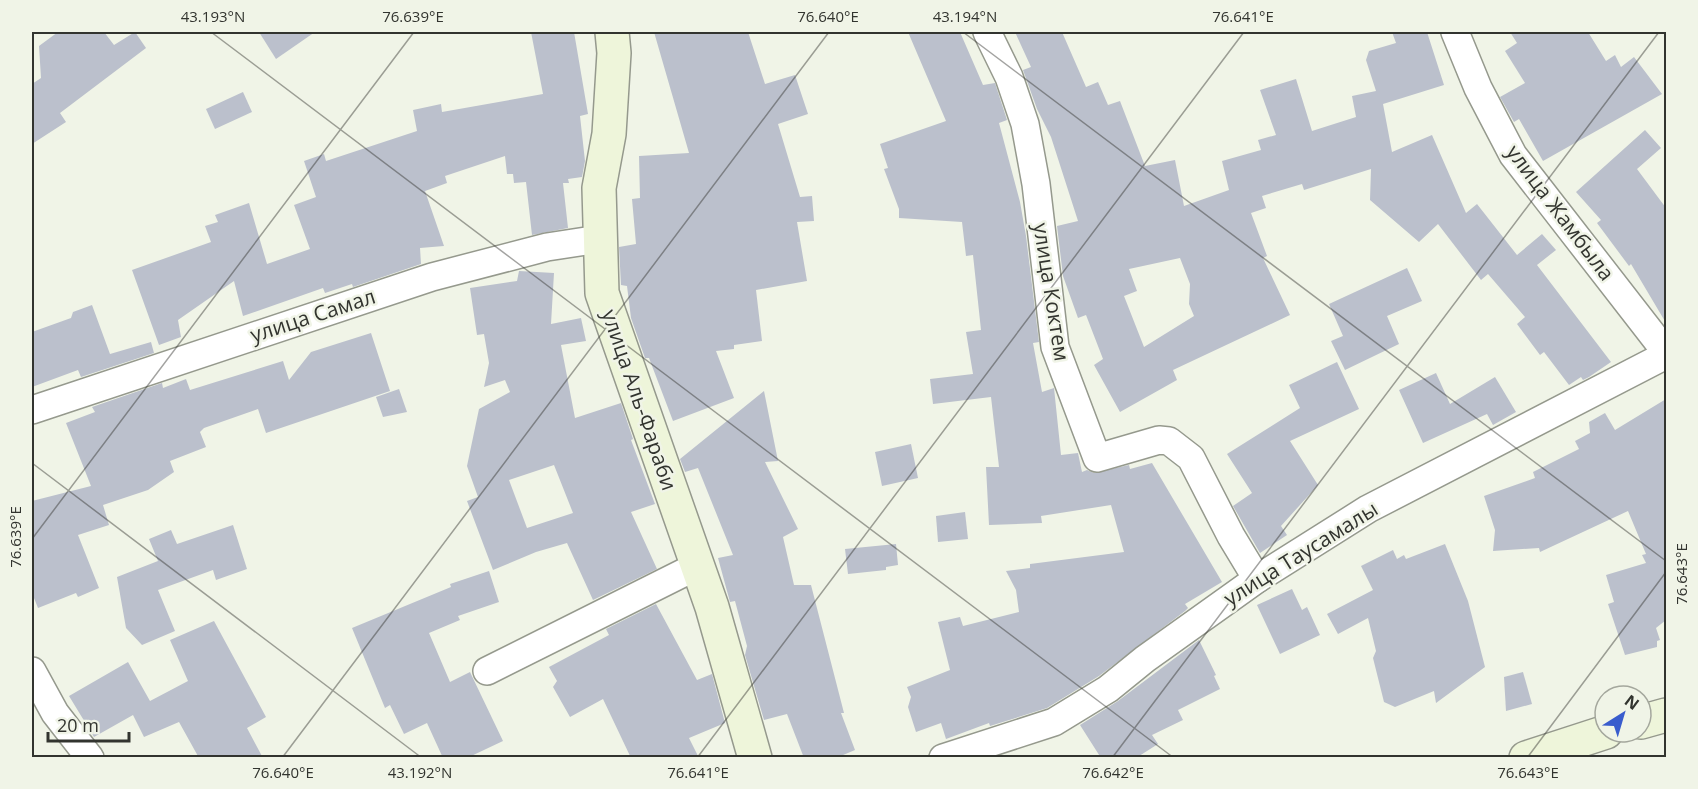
<svg xmlns="http://www.w3.org/2000/svg" width="1698" height="789" viewBox="0 0 1698 789" font-family="'Open Sans',sans-serif">
<style>
.building{fill:#bbc0cc;fill-rule:evenodd}
.lines{fill:none;stroke-linecap:round;stroke-linejoin:round}
.street-casing{stroke:#95998d;stroke-width:30}
.secondary-casing{stroke:#95998d;stroke-width:36}
.street{stroke:#fff;stroke-width:27}
.secondary{stroke:#eef5da;stroke-width:33}
.ticks{fill:none;stroke:#32342f;stroke-width:1.5;stroke-opacity:0.45}
.labels{text-anchor:middle;stroke-width:5;stroke-linejoin:round;paint-order:stroke}
.street-label{font-size:21px;fill:#32342f;stroke:#f0f4e7}
.neatline{fill:none;stroke:#32342f;stroke-width:2}
.ticks-label{font-size:15px;text-anchor:middle;fill:#32342f}
</style>
<rect width="100%" height="100%" fill="#f0f4e7"/>
<g class="building">
<path d="M58 32H104L114 45 135 32 146 48 60 113 66 122 32 144V84L41 78 39 46Z"/>
<path d="M259 32H315L276 59Z"/>
<path d="M531 32H574L588 114 580 116 585 161 582 177 568 179 569 183H563L568 228 532 235 526 182 514 183 513 174H507L505 156 445 176 447 183 425 191 444 246 420 248 421 264 353 287 352 284 325 293 323 288 243 316 234 281 178 320 181 337 159 345 132 270 211 242 205 226 218 222 215 215 249 203 267 264 310 249 294 205 316 197 304 161 324 154 326 161 417 131 413 110 441 104 442 112 543 94Z"/>
<path d="M654 32H748L765 84 795 75 808 114 778 124 800 197 812 196 814 221 797 222 807 281 756 290 762 341 734 345V349L716 351 734 398 673 421 649 358H645L631 318 627 286 621 285 619 247 636 244 632 199 640 198 639 156 689 153Z"/>
<path d="M908 32H960L983 85 995 83 1007 120 999 123 1020 202 1026 236 1039 342 1033 343 1042 392 1054 388 1061 455 1078 453 1082 472 1087 470 1094 473 1129 465 1130 469 1152 463 1222 582 1185 604 1188 608 1185 611 1099 676 1047 708 990 726 989 723 946 739 941 723 916 732 908 707 911 697 907 687 950 670 938 622 960 617 963 626 1019 612 1016 590 1006 571 1030 568V564L1124 552 1111 505 1041 516 1042 523 989 525 986 467H999L991 397 933 404 930 379 973 374 966 332 981 330 973 255 966 256 962 222 899 218V209L884 169 888 168 880 144 946 121Z"/>
<path d="M1015 32H1062L1086 87 1098 82 1108 105 1120 101 1145 166 1175 160 1184 206 1229 190 1222 161 1261 150 1258 140 1276 135 1260 90 1296 79 1312 131 1356 117 1352 96 1376 91 1366 60 1369 51 1396 43 1392 32H1427L1444 85 1383 104 1392 152 1432 135 1466 213 1477 204 1517 255 1542 234 1556 250 1537 265 1611 362 1589 377 1583 380 1581 377 1569 385 1544 352 1540 355 1517 324 1525 317 1488 274 1481 280 1438 224 1419 242 1370 200 1371 169 1304 190 1302 184 1262 196 1266 208 1251 213 1267 256 1263 258 1290 315 1173 370 1177 380 1120 412 1094 365 1103 359 1086 315 1078 318 1063 276 1057 226 1078 221 1051 137 1037 109 1023 70 1031 67ZM1180 258 1190 284 1189 304 1194 316 1144 347 1124 296 1137 291 1129 269Z"/>
<path d="M1510 32H1588L1606 61 1615 55 1621 67 1634 57 1662 94 1543 161 1519 119 1514 122 1500 97 1525 83 1505 51 1517 43Z"/>
<path d="M243 92 252 112 215 129 206 109Z"/>
<path d="M1645 130 1661 148 1637 169 1666 208V323L1631 264 1629 266 1597 223 1601 220 1576 192Z"/>
<path d="M1407 268 1422 301 1387 316 1399 344 1345 370 1331 341 1343 336 1329 304Z"/>
<path d="M519 271 554 273 551 324 581 318 586 341 561 345 575 418 621 403 633 439 631 440 655 504 631 512 657 569 593 600 567 543 536 552 493 570 467 501 478 497 467 466 479 409 510 392 505 380 484 387 489 363 484 334 477 335 470 288 517 281ZM554 465 573 513 527 528 509 480Z"/>
<path d="M92 305 110 354 151 342 154 353 81 377 78 370 32 387V332L71 318 73 312Z"/>
<path d="M371 333 390 391 266 433 258 409 204 428 200 432 206 447 170 461 174 472 148 490 103 505 109 525 78 535 99 588 78 597 76 593 38 608 32 593V501L91 486 66 423 95 412 92 407 162 383 163 388 186 379 190 390 283 361 289 380 311 352Z"/>
<path d="M1337 362 1359 409 1290 441 1318 485 1281 526 1287 535 1260 553 1233 506 1252 493 1227 454 1300 408 1289 385Z"/>
<path d="M1436 373 1450 404 1495 377 1516 412 1493 425 1487 414 1423 443 1399 390Z"/>
<path d="M399 389 407 412 383 417 376 397Z"/>
<path d="M764 391 778 461 765 462 798 529 783 537 794 585H811L844 713H841L855 750 836 758H804L787 714 764 720 745 655 747 646 735 601 730 602 718 558 733 555 698 468 685 472 680 459Z"/>
<path d="M1666 399V620L1656 628 1660 640 1657 641V647L1625 655 1608 604 1614 602 1606 575 1646 563 1642 555 1646 554 1628 511 1540 552 1539 548 1493 551 1495 530 1484 496 1535 478 1533 472 1579 449 1575 441 1590 433 1589 422 1605 413 1615 430Z"/>
<path d="M911 444 918 478 882 486 875 452Z"/>
<path d="M965 512 968 539 938 542 936 516Z"/>
<path d="M233 525 247 569 216 580 213 570 158 590 175 631 142 645 126 628 117 577 158 561 149 539 171 530 177 544Z"/>
<path d="M896 544 898 565 886 567V570L848 574 845 549Z"/>
<path d="M1445 544 1468 601 1485 667 1436 703 1434 691 1395 707 1384 702 1373 658 1376 651 1368 618 1338 634 1327 614 1373 590 1361 566 1393 550 1397 559 1404 555 1406 559Z"/>
<path d="M489 571 499 602 458 616 460 620 429 633 450 682 470 672 503 741 467 758H443L427 723 404 734 390 705 385 708 352 628 451 587 450 584Z"/>
<path d="M1292 589 1302 610 1307 607 1320 635 1280 654 1257 605Z"/>
<path d="M656 604 697 680 712 674 725 723 689 738 699 758H631L603 699 570 717 553 687 557 681 549 667 609 635 606 629Z"/>
<path d="M214 621 266 717 247 728 263 758H199L179 722 144 737 133 715 94 737 69 696 128 662 150 701 188 681 170 640Z"/>
<path d="M1199 640 1216 675 1214 676 1220 689 1178 710 1183 720 1152 735 1158 744 1136 758H1101L1080 725 1118 701Z"/>
<path d="M1523 672 1532 704 1506 711 1504 677Z"/>
</g>
<g class="lines">
<g class="street-casing">
<g id="street">
<path d="M987 32 1009 77 1025 124 1036 184 1055 347 1097 458 1159 440 1169 441 1191 458 1231 536 1257 579"/>
<path d="M1455 32 1478 88 1513 155 1666 352"/>
<path d="M32 410 432 277 547 247 599 239"/>
<path d="M32 671 55 713 90 758"/>
<path d="M487 671 697 566"/>
<path d="M943 758 1054 722 1108 689 1145 659 1257 579 1368 509 1666 355"/>
</g>
</g>
<g class="secondary-casing">
<g id="secondary">
<path d="M612 32 614 53 609 134 599 188 602 293 712 607 755 758"/>
<path d="M1641 722 1666 715"/>
<path d="M1526 758 1606 732"/>
</g>
</g>
<use href="#street" class="street"/>
<use href="#secondary" class="secondary"/>
</g>
<path class="ticks" d="M211 32 1174 758M963 32 1666 561M32 463 422 758M32 539 414 32M282 758 829 32M697 758 1244 32M1112 758 1659 32M1527 758 1666 572"/>
<g class="labels">
<g class="street-label">
<text transform="translate(1560 213) rotate(53)" y="7">улица Жамбыла</text>
<text transform="translate(1051 292) rotate(81)" y="7">улица Коктем</text>
<text transform="translate(313 316) rotate(-18)" y="7">улица Самал</text>
<text transform="translate(639 400) rotate(71)" y="7">улица Аль-Фараби</text>
<text transform="translate(1301 554) rotate(-32)" y="7">улица Таусамалы</text>
</g>
</g>
<rect width="1698" height="789" fill="none" stroke="#f0f4e7" stroke-width="66"/>
<g transform="translate(1623 714) rotate(37)"><circle r="28" fill="#f0f4e7" stroke="#a4a79d" stroke-width="1.5"/>
<path d="M0-4.5L10 22L0 15L-10 22Z" fill="#395ccd"/>
<text y="-9" font-size="16" font-weight="bold" text-anchor="middle" fill="#32342f">N</text>
</g>
<path d="M48 732v9h81v-9" fill="none" stroke="#32342f" stroke-width="3"/>
<text x="57" y="732" font-size="18" fill="#32342f" stroke="#f0f4e7" stroke-width="4.5" paint-order="stroke">20 m</text>
<rect x="33" y="33" width="1632" height="723" class="neatline"/>
<g class="ticks-label">
<text x="213" y="22">43.193°N</text>
<text x="413" y="22">76.639°E</text>
<text x="828" y="22">76.640°E</text>
<text x="965" y="22">43.194°N</text>
<text x="1243" y="22">76.641°E</text>
<text transform="translate(16 537) rotate(-90)" y="5">76.639°E</text>
<text transform="translate(1682 574) rotate(-90)" y="5">76.643°E</text>
<text x="283" y="778">76.640°E</text>
<text x="420" y="778">43.192°N</text>
<text x="698" y="778">76.641°E</text>
<text x="1113" y="778">76.642°E</text>
<text x="1528" y="778">76.643°E</text>
</g>
</svg>
